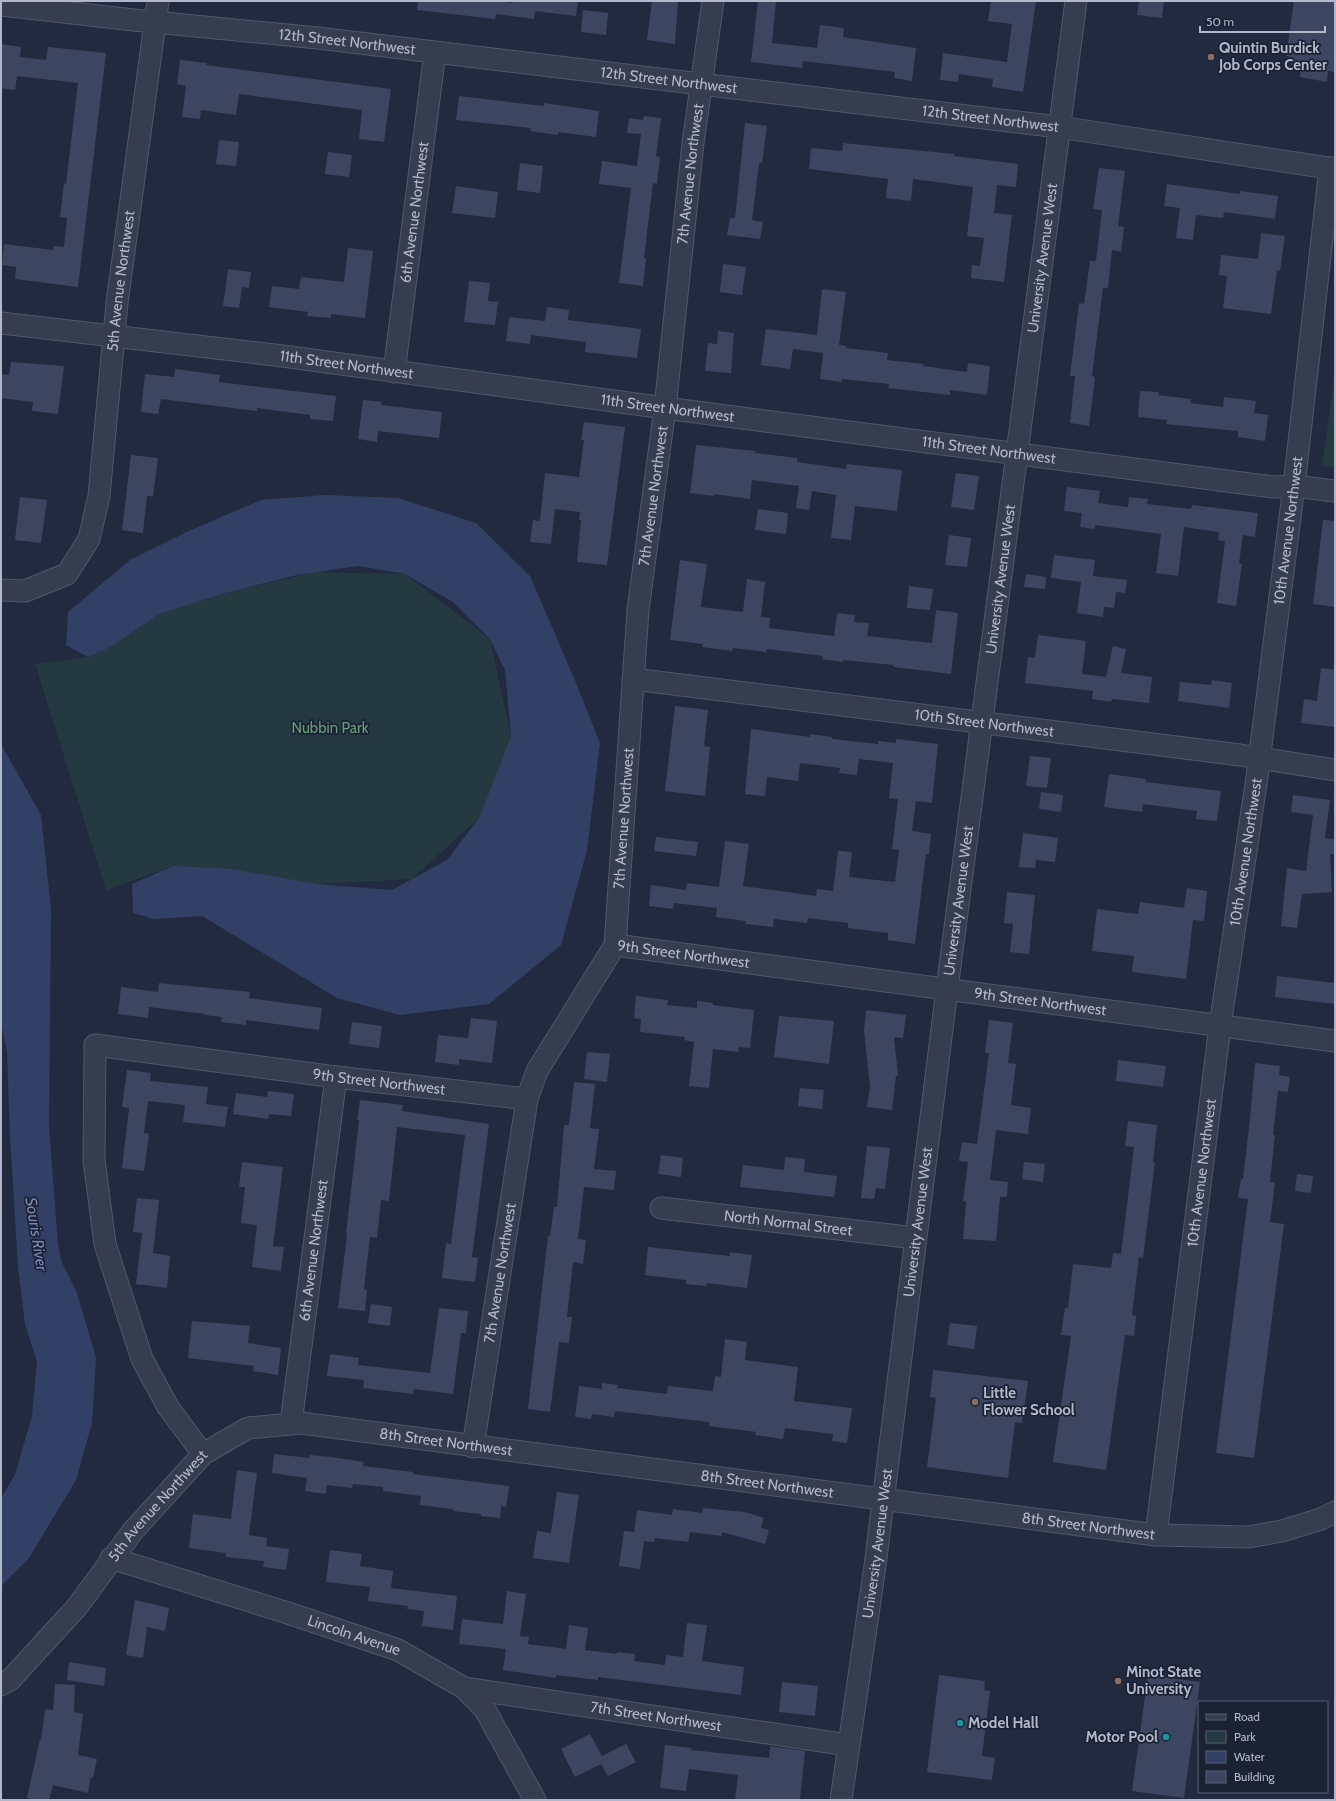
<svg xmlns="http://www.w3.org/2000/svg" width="1336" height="1801" viewBox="0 0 1336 1801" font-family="Cabin,sans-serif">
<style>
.green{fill:#243940}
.water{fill:#324066}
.building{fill:#3d4660}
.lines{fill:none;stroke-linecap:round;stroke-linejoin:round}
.minor-casing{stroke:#51586a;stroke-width:23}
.minor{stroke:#363d4f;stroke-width:21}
.education-dot{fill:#8d6e63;stroke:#1b2234;stroke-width:1.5}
.culture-dot{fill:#0f9aa8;stroke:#1b2234;stroke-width:1.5}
.labels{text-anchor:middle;stroke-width:3.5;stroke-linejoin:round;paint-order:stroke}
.street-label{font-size:15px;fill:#b2b8ca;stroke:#1b2234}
.poi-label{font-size:15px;font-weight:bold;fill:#b2b8ca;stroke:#1b2234;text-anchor:start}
.park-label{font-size:15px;fill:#679d7b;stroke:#1b2234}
.water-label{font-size:16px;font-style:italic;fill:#7789b4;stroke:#1b2234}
</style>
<rect width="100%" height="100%" fill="#222a3f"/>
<g class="green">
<path d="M1335 372V468L1322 466Z"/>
<path d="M314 572 405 574 490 639 511 736 479 818 412 879 316 884 173 866 106 890 35 664 88 657 157 615 225 593Z"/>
</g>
<g class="water">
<path d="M325 495 398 498 476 523 530 576 574 678 600 743 587 850 561 945 489 1004 400 1015 337 998 202 916 153 919 133 913 132 884 173 866 233 869 316 884 392 890 447 860 479 818 511 736 505 670 490 639 453 602 405 574 358 566 297 575 225 593 157 615 112 646 88 657 66 645 68 612 130 560 191 530 261 500Z"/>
<path d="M1 744 41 815 51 909 49 1127 58 1244 62 1263 77 1293 96 1358 92 1423 76 1480 29 1558 1 1586V1498L15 1475 32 1416 37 1362 25 1324 18 1267 10 1137 7 1052 1 1023Z"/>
</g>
<g class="building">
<path d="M418 1H497L513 3V1H578L576 16 535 11 534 19 496 14 495 19 417 10Z"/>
<path d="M652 1H678L675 44 647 40Z"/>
<path d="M758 1H776L772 43 817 48 820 25 844 28 843 37 916 48 912 81 894 78 895 72 803 61 802 68 751 62Z"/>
<path d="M991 1H1036L1023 92 992 87 993 79 959 74 958 82 940 80 943 53 1007 62 1012 24 988 21Z"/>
<path d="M1139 1H1164L1162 18 1137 15Z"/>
<path d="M1294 1H1335V72L1328 71 1327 82 1300 77 1301 67 1291 65 1292 57 1286 56Z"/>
<path d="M583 10 608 13 606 35 581 32Z"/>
<path d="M1 44 21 47 20 57 46 60 48 47 106 53 78 287 15 279 16 267 2 265 4 244 53 250 54 246 64 247 67 218 60 217 64 183 66 184 78 83 17 76 15 90 1 88Z"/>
<path d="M180 60 207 63 206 65 391 89 384 142 359 139 362 110 239 94 236 115 201 110 200 119 182 117 186 86 177 84Z"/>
<path d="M459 96 534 105 544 106V103L599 111 596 137 558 132V135L530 131 531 128 456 120Z"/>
<path d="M644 116 661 118 656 156 660 157 657 184 653 183 644 258H646L643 286 619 283 631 188 599 184 602 161 637 166 641 134 627 133 629 118 643 120Z"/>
<path d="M745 123 767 126 762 163H759L752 220 763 222 760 239 727 235 730 218H735Z"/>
<path d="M219 140 239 142 236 166 216 164Z"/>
<path d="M843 143 954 154V156L1018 164 1016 187 997 185 994 213 1012 215 1004 282 971 278 972 265 980 266 984 238 967 236 973 187 913 179 911 201 886 198 888 179 809 169 811 148 842 151Z"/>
<path d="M328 152 352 155 349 177 325 174Z"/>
<path d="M520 163 543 166 540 193 517 190Z"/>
<path d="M1099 168 1125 171 1118 226 1124 227 1121 252 1112 250 1108 288H1103L1092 376 1095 377 1089 426 1070 423 1075 376H1070L1079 303 1084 304 1090 261H1096L1102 210 1093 209Z"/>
<path d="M1167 184 1240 194V191L1278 196 1275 219 1224 212 1223 218 1196 215 1193 240 1176 238 1180 208 1164 206Z"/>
<path d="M456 186 498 192 495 218 452 213Z"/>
<path d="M1261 233 1285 236 1280 271 1277 270 1271 314 1223 308 1227 276 1219 275 1221 255 1258 259Z"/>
<path d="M348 248 373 251 365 318 331 314V318L307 316 308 312 269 307 272 286 299 289 301 277 344 282Z"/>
<path d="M723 264 746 267 742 295 720 292Z"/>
<path d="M228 269 251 272 249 288 242 287 239 308 223 306Z"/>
<path d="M469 281 490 283 488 301 498 302 495 325 464 322Z"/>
<path d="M822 289 846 292 839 345 846 346V348L888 353 887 360 924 364 923 366 967 372 968 363 990 366 987 395 950 390V395L888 388 889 384 842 379V382L820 379 823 353 793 349 790 369 761 365 766 329 817 335Z"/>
<path d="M547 307 569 310 568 320 641 329 637 358 585 352 586 342 531 335 530 344 506 341 509 317 545 321Z"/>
<path d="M718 331 734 333 731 373 705 371 708 343 717 344Z"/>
<path d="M11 362 64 366 58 414 32 411 33 402 1 398V374L9 375Z"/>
<path d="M175 369 220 375 219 382 336 396 333 421 310 419V415L257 408V411L161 399 158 414 141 412 145 374 174 377Z"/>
<path d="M1140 391 1159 392 1158 395 1191 399 1190 403 1223 407 1224 397 1256 401 1254 413 1268 415 1265 441 1238 437V431L1166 424 1167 420 1138 417Z"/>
<path d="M363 400 382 402 381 405 442 412 439 438 378 431 377 442 358 439Z"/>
<path d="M584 422 625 427 607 565 577 562 581 520H579L580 512 555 509 551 544 530 542 533 520 540 521 545 473 579 477 584 440H581Z"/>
<path d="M696 445 756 451 755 453 797 458V462L846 469 847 464 902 470 897 511 855 506 851 540 831 538 836 495 812 491 809 510 796 508 799 486 752 480 750 499 714 494V496L690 493Z"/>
<path d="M131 455 158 458 153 496H147L143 533 122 530Z"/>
<path d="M956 473 979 476 974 510 951 507Z"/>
<path d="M1067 487 1100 491 1098 503 1128 507 1129 497 1148 499 1147 504 1191 509 1192 505 1258 513 1255 537 1243 535 1239 563 1242 564 1236 606 1217 603 1225 541 1218 540 1219 532 1184 527 1178 576 1156 573 1161 534 1095 525V529L1080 527 1082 513 1064 511Z"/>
<path d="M20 497 47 500 41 543 15 540Z"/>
<path d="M758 509 788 513 786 534 755 530Z"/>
<path d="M1323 520 1335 521V607L1313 604Z"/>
<path d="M949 535 971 538 967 567 945 565Z"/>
<path d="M1054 555 1095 560 1093 576 1127 580 1125 593 1116 592 1114 608 1104 607 1103 617 1077 613 1081 582 1051 578Z"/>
<path d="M680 560 707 564 701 607 743 612 747 579 765 582 761 617 770 618 769 628 834 636 837 613 855 615 854 622 869 623 867 636 932 643 936 610 958 613 951 674 894 667V665L843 660V662L822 659 823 656 767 649 766 652 733 648 732 651 702 647 703 644 670 640Z"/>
<path d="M1026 574 1046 577 1045 589 1024 587Z"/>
<path d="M909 586 933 589 930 610 907 608Z"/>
<path d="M1038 635 1086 641 1082 674 1106 677 1113 646 1126 649 1121 673 1152 677 1149 703 1112 699 1111 702 1092 699 1093 691 1025 683 1028 657 1035 658Z"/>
<path d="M1321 668 1335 670V727L1301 723 1304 699 1317 701Z"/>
<path d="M1212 680 1232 683 1229 708 1178 701 1180 682 1211 685Z"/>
<path d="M675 706 708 710 704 746 710 747 705 796 665 791Z"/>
<path d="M751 729 810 737V734L832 737V739L878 744V741L896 743V739L938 744 932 803 916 801 912 831 931 834 929 854H926L915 944 888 940V933L848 928V923L808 918 807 923 774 919 773 927 746 924V921L716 917 717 908 674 903 673 909 649 906 651 885 686 890 687 883 719 887 725 841 749 844 743 886 816 896 817 889 833 891 838 851 852 852 849 877 895 882 899 850 892 849 898 799 889 798 893 763 859 759 857 775 839 773 840 768 800 763 798 781 767 777 765 796 745 794Z"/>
<path d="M1030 756 1051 758 1047 788 1026 786Z"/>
<path d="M1109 774 1146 779V782L1221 791 1217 821 1196 819 1197 811 1143 804 1142 812 1104 807Z"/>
<path d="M1041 792 1063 795 1061 812 1039 809Z"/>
<path d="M1293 795 1330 800 1325 838 1335 839V854H1330L1332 892 1302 894 1297 928 1281 926 1287 868 1306 871 1313 815 1291 812Z"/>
<path d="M1023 833 1058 838 1055 862 1036 860 1035 868 1019 867Z"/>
<path d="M656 837 698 842 696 856 654 851Z"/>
<path d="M1187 888 1207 891 1204 921 1193 920 1186 979 1132 972 1134 956 1092 951 1097 909 1138 914 1140 902 1184 908Z"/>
<path d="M1007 892 1035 895 1029 954 1010 952 1013 924 1004 923Z"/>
<path d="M1277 976 1335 983V1004L1275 997Z"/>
<path d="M159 983 250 992 249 998 322 1008 319 1030 246 1020V1025L221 1022 222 1017 205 1015V1014L149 1007 148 1018 118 1014 121 987 158 992Z"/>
<path d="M636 996 668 1000 667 1005 697 1008V1001L713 1003V1005L754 1010 750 1048 739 1047 738 1052 713 1049 709 1088 689 1086 694 1042 684 1040 685 1037 640 1032 641 1019 634 1018Z"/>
<path d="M866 1010 906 1015 903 1038 894 1037 898 1075 896 1076 892 1110 867 1107 870 1087 864 1030Z"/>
<path d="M779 1016 834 1021 829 1064 774 1057Z"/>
<path d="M471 1018 497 1021 492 1063 459 1059V1065L435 1062 438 1035 468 1038Z"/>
<path d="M989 1020 1013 1023 1008 1063 1016 1064 1011 1105 1031 1108 1028 1134 996 1130 990 1180 1008 1182 1007 1197H1000L996 1241 963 1239 966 1202 963 1201 968 1162 959 1161 962 1142 977 1144 989 1053H985Z"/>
<path d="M352 1022 382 1026 379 1048 349 1044Z"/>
<path d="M587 1052 610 1054 607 1082 584 1079Z"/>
<path d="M1118 1060 1166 1066 1163 1087 1116 1081Z"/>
<path d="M1255 1063 1280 1066 1279 1075 1290 1077 1288 1092 1278 1091 1273 1135H1275L1270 1182 1275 1183 1270 1222 1284 1224 1254 1458 1216 1453 1248 1199 1238 1198 1241 1179H1243L1250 1118Z"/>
<path d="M127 1070 151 1073 150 1081 208 1087 206 1104 228 1107 225 1127 183 1122 185 1105 148 1101 144 1133 149 1134 144 1171 122 1168 129 1108 122 1107Z"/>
<path d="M574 1082 595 1084 590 1128 599 1129 594 1169 616 1171 614 1190 584 1187 578 1239 586 1240 583 1264 573 1262 567 1317H572L569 1343 559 1342 550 1412 528 1409 548 1236H550L554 1207H557L564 1125H569Z"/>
<path d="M800 1088 824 1090 822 1109 798 1106Z"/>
<path d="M268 1091 294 1094 291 1116 269 1114 268 1119 233 1114 236 1093 267 1097Z"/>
<path d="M360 1100 403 1105 402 1111 489 1124 472 1257 478 1258 475 1282 442 1278 446 1243 451 1244 465 1135 397 1127 389 1201 381 1200 377 1238 370 1237 364 1289 367 1290 365 1311 338 1308 347 1235 346 1234 359 1120H357Z"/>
<path d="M1128 1121 1157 1125 1153 1162H1155L1143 1258 1139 1257 1132 1315 1136 1316 1134 1336 1125 1335 1106 1470 1053 1462 1071 1336 1061 1335 1065 1308H1068L1073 1264 1111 1268 1113 1253 1121 1254 1134 1147 1125 1146Z"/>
<path d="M867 1146 890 1148 885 1189 876 1188 874 1199 861 1198Z"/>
<path d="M661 1155 683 1158 681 1177 658 1174Z"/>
<path d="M785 1157 805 1159 804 1172 837 1176 834 1197 740 1187 743 1165 784 1170Z"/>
<path d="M242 1162 283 1167 273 1246 284 1247 281 1271 252 1267 257 1225 241 1223 245 1187H239Z"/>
<path d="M1024 1162 1045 1164 1043 1182 1022 1179Z"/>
<path d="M1297 1174 1313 1176 1311 1193 1295 1191Z"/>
<path d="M137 1198 159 1200 153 1253 170 1256 167 1288 136 1284 142 1233 133 1232Z"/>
<path d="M648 1247 730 1256V1252L752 1255 747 1288 707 1283 706 1286 686 1284V1280L645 1275Z"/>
<path d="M371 1304 392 1307 390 1326 368 1323Z"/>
<path d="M439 1308 468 1311 466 1333H461L453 1394 414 1389 413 1394 363 1388 364 1380 327 1376 330 1354 359 1358 358 1365 430 1373Z"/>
<path d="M192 1321 250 1326 248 1343 281 1348 278 1375 253 1371 254 1366 188 1358Z"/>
<path d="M950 1323 977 1326 974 1349 947 1345Z"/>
<path d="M725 1339 747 1342 745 1360 798 1367 794 1401 852 1408 847 1443 832 1441 833 1434 785 1428 783 1439 755 1435 756 1432 709 1426V1422L615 1411 614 1417 592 1414 591 1419 575 1417 579 1386 602 1389V1383L618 1385 617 1388 667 1394 668 1386 713 1391 715 1376 721 1377Z"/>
<path d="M933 1370 1028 1381 1022 1423 1015 1422 1008 1478 927 1467 936 1398 930 1397Z"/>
<path d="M274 1454 309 1458 310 1455 331 1457 364 1462 363 1466 413 1472V1474L509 1486 506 1507 501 1506 500 1518 481 1516V1514L453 1511V1509L420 1505 421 1496 383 1491V1487L353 1484 352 1488 327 1485 326 1494 305 1491 307 1478 272 1473Z"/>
<path d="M237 1470 257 1473 249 1535 267 1538 266 1546 289 1549 286 1570 263 1567 264 1561 226 1557V1553L189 1548 193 1514 231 1519Z"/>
<path d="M557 1492 579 1495 569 1563 533 1558 537 1531 551 1533Z"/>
<path d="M703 1508 745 1512 764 1518 761 1528 769 1530 765 1544 722 1532V1536L690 1532 688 1542 655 1538 654 1542 644 1541 640 1569 619 1566 624 1531 634 1532 637 1510 672 1515 673 1509 702 1513Z"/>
<path d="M330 1550 362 1554 360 1566 393 1571 391 1588 457 1596 453 1630 422 1626 424 1611 407 1609 408 1606 368 1601 370 1587 326 1582Z"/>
<path d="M507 1591 526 1594 520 1636 529 1637 528 1644 566 1649 569 1625 588 1628 585 1650 617 1654V1652L635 1654 634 1661 665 1665 666 1655 683 1657 687 1623 707 1625 702 1661 744 1667 741 1695 598 1677V1680L556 1675V1678L503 1670 506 1649 459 1644 462 1619 503 1624Z"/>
<path d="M135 1600 169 1608 165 1631 147 1627 143 1658 126 1655Z"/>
<path d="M69 1662 106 1668 104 1686 67 1680Z"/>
<path d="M939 1675 985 1681 984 1690 990 1691 982 1756 995 1758 992 1780 927 1772Z"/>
<path d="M1148 1675 1200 1682 1184 1798 1132 1791Z"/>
<path d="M782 1682 818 1686 815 1716 779 1712Z"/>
<path d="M55 1684 75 1685 74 1712 83 1714 78 1755 97 1759 93 1778 91 1777 88 1793 53 1785 49 1800H34L27 1798 40 1739 41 1740 45 1709 53 1710Z"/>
<path d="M590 1734 602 1756 626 1744 636 1762 608 1776 601 1764 575 1777 561 1749Z"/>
<path d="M665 1745 692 1748 691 1750 769 1758 770 1746 805 1751 800 1800H735L738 1775 689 1769 686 1791 660 1788Z"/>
</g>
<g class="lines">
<g class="minor-casing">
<g id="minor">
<path id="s1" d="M1 5 134 20 318 38 1059 127 1335 169"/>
<path id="s2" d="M1 323 275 355 665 408 1273 487 1294 486 1335 491"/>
<path id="s3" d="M394 372 435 52"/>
<path id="s4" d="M1 590 25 591 67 574 89 539 99 496 117 303 158 1"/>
<path id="s5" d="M633 679 1240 755 1335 770"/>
<path id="s6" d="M615 945 1335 1041"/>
<path id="s7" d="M661 1208 915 1238"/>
<path id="s8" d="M291 1423 336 1077"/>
<path id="s9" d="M473 1447 527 1099 537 1071 615 945 638 610 665 408 693 143 713 1"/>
<path id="s10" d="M203 1454 168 1407 142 1359 105 1244 94 1160 95 1045 336 1077 527 1099"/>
<path id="s11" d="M1156 1535 1220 1026 1257 777 1294 486 1330 168"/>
<path id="s12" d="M111 1558 288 1613 398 1650 464 1688 484 1708 535 1800"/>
<path id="s13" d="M1 1685 10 1680 77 1607 132 1532 203 1454 248 1428 301 1423 1156 1535 1248 1537 1282 1531 1321 1519 1335 1512"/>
<path id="s14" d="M464 1688 848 1745"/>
<path id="s15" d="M841 1800 875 1566 947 989 1076 1"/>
</g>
</g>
<use href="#minor" class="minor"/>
</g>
<g class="education-dot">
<circle cx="1211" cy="57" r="4"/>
<circle cx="975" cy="1402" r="4"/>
<circle cx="1118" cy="1681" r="4"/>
</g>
<g class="culture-dot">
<circle cx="960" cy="1723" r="4"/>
<circle cx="1166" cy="1737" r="4"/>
</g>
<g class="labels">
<g class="street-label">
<text dy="5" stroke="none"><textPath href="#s1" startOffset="348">12th Street Northwest</textPath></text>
<text dy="5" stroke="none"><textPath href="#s1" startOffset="672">12th Street Northwest</textPath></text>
<text dy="5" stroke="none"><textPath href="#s1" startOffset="996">12th Street Northwest</textPath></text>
<text dy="5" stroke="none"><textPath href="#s9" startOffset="1305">7th Avenue Northwest</textPath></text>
<text dy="5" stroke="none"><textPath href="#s3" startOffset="161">6th Avenue Northwest</textPath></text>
<text dy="5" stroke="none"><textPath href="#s15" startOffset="1555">University Avenue West</textPath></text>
<text dy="5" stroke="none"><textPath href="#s4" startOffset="371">5th Avenue Northwest</textPath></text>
<text dy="5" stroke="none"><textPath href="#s2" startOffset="348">11th Street Northwest</textPath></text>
<text dy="5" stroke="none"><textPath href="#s2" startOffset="672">11th Street Northwest</textPath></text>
<text dy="5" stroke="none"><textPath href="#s2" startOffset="996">11th Street Northwest</textPath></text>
<text dy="5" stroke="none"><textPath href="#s9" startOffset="981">7th Avenue Northwest</textPath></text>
<text dy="5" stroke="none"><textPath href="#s11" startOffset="1013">10th Avenue Northwest</textPath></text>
<text dy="5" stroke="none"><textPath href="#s15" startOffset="1231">University Avenue West</textPath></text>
<text dy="5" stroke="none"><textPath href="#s5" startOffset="354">10th Street Northwest</textPath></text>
<text dy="5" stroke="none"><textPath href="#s9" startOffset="657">7th Avenue Northwest</textPath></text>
<text dy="5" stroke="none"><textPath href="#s11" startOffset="689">10th Avenue Northwest</textPath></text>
<text dy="5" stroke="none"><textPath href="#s15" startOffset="907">University Avenue West</textPath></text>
<text dy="5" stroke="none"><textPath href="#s6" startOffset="69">9th Street Northwest</textPath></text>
<text dy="5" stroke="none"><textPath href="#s6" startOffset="429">9th Street Northwest</textPath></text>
<text dy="5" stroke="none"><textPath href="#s10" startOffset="720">9th Street Northwest</textPath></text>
<text dy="5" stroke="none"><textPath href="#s11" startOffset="365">10th Avenue Northwest</textPath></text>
<text dy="5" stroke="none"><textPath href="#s15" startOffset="583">University Avenue West</textPath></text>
<text dy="5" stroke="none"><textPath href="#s7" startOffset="128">North Normal Street</textPath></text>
<text dy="5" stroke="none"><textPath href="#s8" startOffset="174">6th Avenue Northwest</textPath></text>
<text dy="5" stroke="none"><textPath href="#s9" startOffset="176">7th Avenue Northwest</textPath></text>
<text dy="5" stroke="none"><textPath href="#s13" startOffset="559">8th Street Northwest</textPath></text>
<text dy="5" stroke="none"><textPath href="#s13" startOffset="883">8th Street Northwest</textPath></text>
<text dy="5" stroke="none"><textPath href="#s13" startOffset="239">5th Avenue Northwest</textPath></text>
<text dy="5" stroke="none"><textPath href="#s13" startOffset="1207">8th Street Northwest</textPath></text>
<text dy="5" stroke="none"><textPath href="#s15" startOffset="259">University Avenue West</textPath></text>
<text dy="5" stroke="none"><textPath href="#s12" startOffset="255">Lincoln Avenue</textPath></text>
<text dy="5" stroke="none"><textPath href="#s14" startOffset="194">7th Street Northwest</textPath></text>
</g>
<g class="poi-label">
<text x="1219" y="53">Quintin Burdick<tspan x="1219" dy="17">Job Corps Center</tspan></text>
<text x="983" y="1398">Little<tspan x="983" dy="17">Flower School</tspan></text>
<text x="1126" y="1677">Minot State<tspan x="1126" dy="17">University</tspan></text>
<text x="968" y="1728">Model Hall</text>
<text x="1158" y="1742" text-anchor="end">Motor Pool</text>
</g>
<g class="park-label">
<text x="330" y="733">Nubbin Park</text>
</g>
<g class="water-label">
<text transform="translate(37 1234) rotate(81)" y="6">Souris River</text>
</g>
</g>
<rect width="1336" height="1801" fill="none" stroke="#b2b8ca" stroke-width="4"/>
<rect x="1198" y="1701" width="130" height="92" fill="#1b2234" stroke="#575e70"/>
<rect x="1206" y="1714" width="20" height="6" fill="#363d4f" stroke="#575e70"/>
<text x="1234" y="1721" font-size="12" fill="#b2b8ca">Road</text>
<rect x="1206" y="1731" width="20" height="12" fill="#243940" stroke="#575e70"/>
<text x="1234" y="1741" font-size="12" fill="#b2b8ca">Park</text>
<rect x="1206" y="1751" width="20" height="12" fill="#324066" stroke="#575e70"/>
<text x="1234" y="1761" font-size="12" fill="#b2b8ca">Water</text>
<rect x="1206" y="1771" width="20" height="12" fill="#3d4660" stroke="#575e70"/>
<text x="1234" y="1781" font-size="12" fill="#b2b8ca">Building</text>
<path d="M1200 26v6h125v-6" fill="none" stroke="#b2b8ca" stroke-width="2"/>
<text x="1206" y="26" font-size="12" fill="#b2b8ca" stroke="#1b2234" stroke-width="3" paint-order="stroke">50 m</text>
</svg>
